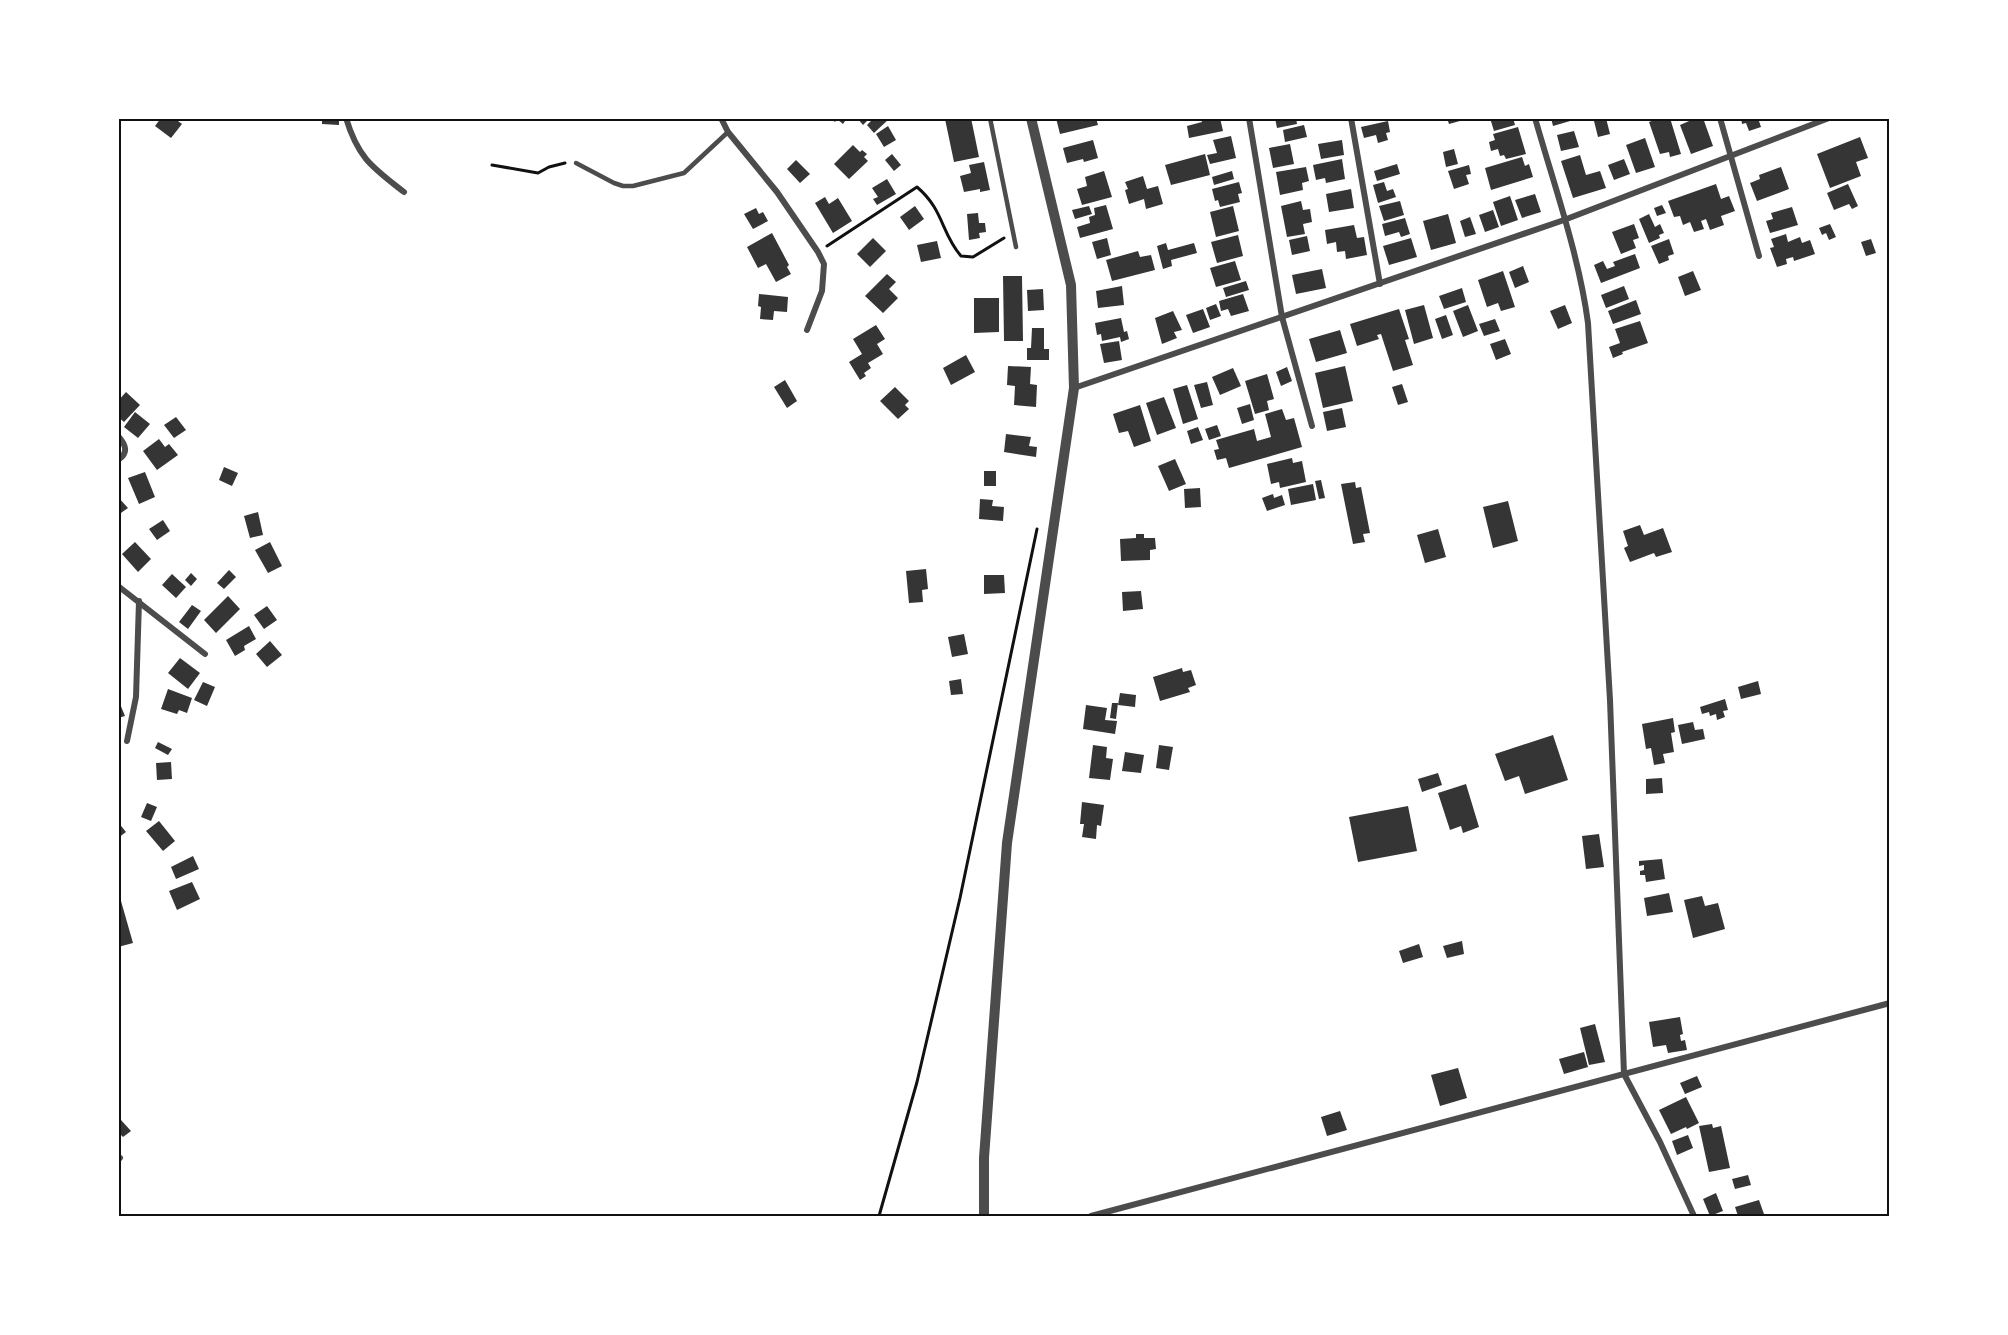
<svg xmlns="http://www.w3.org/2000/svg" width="2008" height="1335" viewBox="0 0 2008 1335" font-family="'Open Sans',sans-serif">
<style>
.building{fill:#353535}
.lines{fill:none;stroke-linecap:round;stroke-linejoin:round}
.path{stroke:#111;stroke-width:3}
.service{stroke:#4c4c4c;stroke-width:4.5}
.minor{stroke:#4c4c4c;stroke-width:6}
.tertiary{stroke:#4c4c4c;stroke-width:10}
.neatline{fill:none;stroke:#111;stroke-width:2}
</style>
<rect width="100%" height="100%" fill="#fff"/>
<g class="building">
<path d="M161 118H174L182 124 171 138 155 126Z"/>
<path d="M322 118H339V125L322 124Z"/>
<path d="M830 118H847L843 124 837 119 835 122Z"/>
<path d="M857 118H870L863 125Z"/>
<path d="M874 118H890L874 133 867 125Z"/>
<path d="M971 118 979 157 954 162 945 119Z"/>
<path d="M1056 118H1096L1098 125 1060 134Z"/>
<path d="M1201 118H1220L1223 131 1189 138 1187 126 1202 122Z"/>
<path d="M1275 118H1296L1297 124 1277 128Z"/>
<path d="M1447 118H1467V119L1449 124Z"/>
<path d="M1490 118H1513L1515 125 1494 131Z"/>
<path d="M1551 118H1577V119L1553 126Z"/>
<path d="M1606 118 1610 134 1598 137 1594 121Z"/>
<path d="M1660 118H1670L1681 154 1670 157 1669 152 1660 154 1649 122Z"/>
<path d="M1696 118H1703L1713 146 1691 154 1680 125Z"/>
<path d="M1741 118H1766V119L1759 121 1761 127 1749 131 1746 123 1742 124Z"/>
<path d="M1388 121 1390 132 1386 133 1388 140 1378 143 1376 135 1364 138 1361 127Z"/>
<path d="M1304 125 1307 137 1285 142 1283 130Z"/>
<path d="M888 126 896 140 884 147 876 134Z"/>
<path d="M1518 127 1526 154 1506 159 1504 155 1500 156 1498 149 1491 151 1489 142 1495 140 1493 134Z"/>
<path d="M1574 131 1579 147 1561 151 1557 135Z"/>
<path d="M1231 136 1236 158 1210 164 1207 155 1217 153 1213 140Z"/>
<path d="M1860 137 1868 158 1856 162 1861 176 1830 188 1817 154Z"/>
<path d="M1645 138 1655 167 1636 173 1626 145Z"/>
<path d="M1093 140 1098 158 1084 162 1083 159 1067 163 1063 148Z"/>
<path d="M1342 140 1344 155 1321 159 1318 144Z"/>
<path d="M1290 144 1294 164 1273 168 1269 148Z"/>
<path d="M853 145 860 152 862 150 867 154 864 157 868 161 849 179 834 164Z"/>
<path d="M1454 149 1458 164 1446 167 1443 152Z"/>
<path d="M892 154 901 165 894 171 885 160Z"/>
<path d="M1205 154 1210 175 1171 185 1165 165Z"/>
<path d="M1580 155 1586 175 1600 171 1606 188 1573 198 1561 161Z"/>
<path d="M1522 157 1525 166 1529 164 1533 177 1491 190 1485 168Z"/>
<path d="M1342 159 1345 179 1326 183 1325 178 1316 180 1313 165Z"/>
<path d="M1624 159 1630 174 1614 180 1608 165Z"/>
<path d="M796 160 810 174 800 183 787 169Z"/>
<path d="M984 162 990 190 980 192V189L964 192 960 176 971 173 969 165Z"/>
<path d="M1397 164 1400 174 1377 181 1374 171Z"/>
<path d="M1469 165 1471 174 1466 175 1469 184 1454 189 1448 171Z"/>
<path d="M1306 167 1309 181 1302 183 1303 190 1280 195 1276 172Z"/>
<path d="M1781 167 1789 189 1757 201 1750 183 1760 179 1759 175Z"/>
<path d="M1104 171 1112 197 1082 205 1077 189 1087 186 1085 177Z"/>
<path d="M1232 171 1234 179 1214 185 1212 177Z"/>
<path d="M1143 176 1147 189 1158 186 1163 204 1146 209 1144 199 1129 204 1125 190 1128 189 1125 182Z"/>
<path d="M887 179 896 194 877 205 873 199 878 197 872 188Z"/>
<path d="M1239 182 1242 193 1238 194 1240 202 1220 207 1218 200 1215 201 1212 189Z"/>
<path d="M1384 182 1387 191 1393 189 1396 197 1378 203 1373 185Z"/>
<path d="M1716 184 1721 199 1729 196 1735 211 1721 216 1724 225 1710 230 1706 219 1701 221 1704 229 1694 232 1690 222 1683 225 1680 216 1674 217 1668 201Z"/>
<path d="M1848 184 1858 206 1852 209 1849 204 1834 210 1827 193Z"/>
<path d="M1351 189 1354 208 1329 212 1326 194Z"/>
<path d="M1535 194 1541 212 1522 218 1515 200Z"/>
<path d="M1510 196 1518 220 1501 226 1493 202Z"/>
<path d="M825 197 829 204 838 198 852 221 833 233 815 203Z"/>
<path d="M1301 201 1303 210 1310 209 1312 222 1303 224 1305 234 1287 237 1281 206Z"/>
<path d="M1400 201 1404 215 1384 221 1379 206Z"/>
<path d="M1106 205 1113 229 1080 238 1077 227 1090 223 1089 217 1095 215 1094 208Z"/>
<path d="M1662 205 1666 213 1657 216 1654 208Z"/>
<path d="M915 206 924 219 909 230 900 217Z"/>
<path d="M1089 206 1092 214 1075 219 1072 210Z"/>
<path d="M1233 206 1239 231 1216 237 1210 212Z"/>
<path d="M1792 207 1798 225 1770 233 1766 221 1773 219 1771 213Z"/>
<path d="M756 208 759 214 763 212 768 221 753 229 744 214Z"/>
<path d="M1493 210 1499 227 1485 232 1479 215Z"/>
<path d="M978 213 979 223H985L986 232 979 233 980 238 969 240 967 214Z"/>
<path d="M1448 214 1456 243 1431 250 1423 221Z"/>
<path d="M1649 214 1655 227 1660 224 1664 233 1659 235 1660 238 1649 243 1639 219Z"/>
<path d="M1470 217 1476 234 1465 237 1460 221Z"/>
<path d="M1405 218 1410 234 1401 237 1399 232 1385 236 1382 224Z"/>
<path d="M1634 224 1639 238 1633 240 1636 248 1621 254 1612 232Z"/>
<path d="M1830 224 1836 237 1829 240 1826 233 1822 235 1819 228Z"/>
<path d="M1354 225 1357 238 1364 237 1367 255 1346 259 1345 251 1337 252 1336 242 1327 244 1325 230Z"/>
<path d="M772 233 789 265 787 267 791 274 776 282 766 264 758 268 747 247Z"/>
<path d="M1786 234 1788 242 1800 237 1802 243 1810 240 1815 254 1794 261 1793 257 1786 259 1787 264 1777 267 1770 248 1774 247 1771 239Z"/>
<path d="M1238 235 1243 256 1217 263 1211 242Z"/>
<path d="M1307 236 1310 251 1292 255 1289 240Z"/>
<path d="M873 238 886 251 870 267 857 254Z"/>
<path d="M1107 238 1111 255 1097 259 1092 242Z"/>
<path d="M1411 238 1417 257 1389 265 1383 246Z"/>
<path d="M1669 239 1674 254 1668 256 1669 260 1659 264 1651 246Z"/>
<path d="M1871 239 1876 253 1866 256 1861 242Z"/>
<path d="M937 241 941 258 921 262 917 245Z"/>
<path d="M1166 243 1168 250 1194 243 1197 253 1171 260 1172 266 1163 269 1157 246Z"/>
<path d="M1138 251 1140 257 1151 255 1155 270 1112 281 1106 260Z"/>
<path d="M1635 254 1640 268 1601 283 1594 265 1603 261 1607 269 1615 266 1613 262Z"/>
<path d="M1235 261 1241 280 1216 287 1210 268Z"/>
<path d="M1523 266 1529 282 1515 288 1509 272Z"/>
<path d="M1322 269 1326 288 1296 294 1292 275Z"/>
<path d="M1503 271 1515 307 1501 311 1498 303 1487 307 1478 280Z"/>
<path d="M1693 271 1701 290 1685 296 1678 277Z"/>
<path d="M887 274 896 282 889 289 898 298 883 313 865 296Z"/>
<path d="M1003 276H1022L1023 341H1004Z"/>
<path d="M1246 281 1249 290 1226 297 1223 288Z"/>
<path d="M1122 286 1124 305 1098 308 1096 291Z"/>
<path d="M1624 286 1629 299 1606 308 1601 295Z"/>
<path d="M1462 288 1466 302 1444 309 1439 296Z"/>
<path d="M1043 289 1044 310 1028 311 1027 290Z"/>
<path d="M759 294 788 297 787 312 774 311 773 320 760 319 761 307 758 306Z"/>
<path d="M1243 294 1249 311 1231 316 1228 309 1221 311 1219 301Z"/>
<path d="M974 298H999V332L974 333Z"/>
<path d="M1636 300 1641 314 1613 324 1608 311Z"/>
<path d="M1216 304 1221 316 1210 320 1206 308Z"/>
<path d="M1424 305 1433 338 1414 344 1405 310Z"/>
<path d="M1468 305 1478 331 1463 337 1453 311Z"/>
<path d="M1565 305 1572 323 1558 329 1550 311Z"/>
<path d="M1203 309 1210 327 1193 333 1186 315Z"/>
<path d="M1399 309 1409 339 1405 340 1413 365 1393 371 1381 334 1377 335 1379 339 1357 346 1350 324Z"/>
<path d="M1173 311 1182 330 1174 332 1177 338 1162 344 1155 318Z"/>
<path d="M1446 315 1453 335 1442 339 1435 319Z"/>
<path d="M1121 318 1124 332 1127 331 1129 339 1121 342 1120 337 1102 341 1101 334 1097 335 1095 323Z"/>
<path d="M1495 319 1500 331 1484 336 1479 324Z"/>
<path d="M1640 321 1648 343 1622 352 1623 354 1613 358 1609 347 1620 343 1615 329Z"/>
<path d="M876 325 885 339 877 344 883 354 868 363 871 368 864 373 866 376 860 380 849 362 862 354 853 339Z"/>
<path d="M1032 328H1044V349H1049V360H1027V348H1031Z"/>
<path d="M1340 330 1347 353 1316 362 1309 339Z"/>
<path d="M1505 339 1511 354 1496 360 1490 344Z"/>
<path d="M1119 341 1122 360 1104 363 1100 344Z"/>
<path d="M966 355 975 372 951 385 943 368Z"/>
<path d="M1008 366 1031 367 1030 384 1037 385 1036 407 1014 405 1015 386 1007 385Z"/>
<path d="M1345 366 1353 401 1323 408 1315 373Z"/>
<path d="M1287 367 1292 381 1281 386 1276 372Z"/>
<path d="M1233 368 1241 386 1220 395 1212 377Z"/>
<path d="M1267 374 1274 399 1267 401 1269 410 1255 414 1245 381Z"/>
<path d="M785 380 797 401 787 408 774 387Z"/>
<path d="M1207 382 1213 405 1201 408 1194 385Z"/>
<path d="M1402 384 1408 402 1398 405 1392 387Z"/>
<path d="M1187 385 1198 419 1183 424 1173 389Z"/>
<path d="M895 387 909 401 905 405 909 409 898 419 880 401Z"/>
<path d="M126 392 140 405 124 422 118 417V401Z"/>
<path d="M1164 397 1176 428 1157 435 1146 403Z"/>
<path d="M1250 404 1254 420 1242 424 1237 408Z"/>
<path d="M1140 405 1151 441 1134 447 1128 431 1119 433 1113 414Z"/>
<path d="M1342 408 1346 427 1327 431 1323 412Z"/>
<path d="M1282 409 1286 420 1294 418 1302 447 1229 468 1226 458 1217 460 1214 450 1219 449 1216 440 1254 429 1257 441 1271 437 1265 414Z"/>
<path d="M135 412 150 424 138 438 124 427Z"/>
<path d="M176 417 186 430 174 438 164 425Z"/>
<path d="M1217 425 1221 436 1209 440 1205 429Z"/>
<path d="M1198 427 1203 440 1191 444 1187 431Z"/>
<path d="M1006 434 1031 437 1029 446 1037 447 1036 457 1004 452Z"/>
<path d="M159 439 165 447 169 444 178 455 157 470 143 451Z"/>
<path d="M1292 458 1293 463 1302 461 1306 482 1280 488 1279 482 1271 484 1267 464Z"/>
<path d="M1175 459 1186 484 1169 491 1158 466Z"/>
<path d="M224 467 238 473 232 486 219 480Z"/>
<rect x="984" y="471" width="12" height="15"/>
<path d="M145 472 155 497 139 504 128 478Z"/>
<path d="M1321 480 1325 498 1319 499 1315 481Z"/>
<path d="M1355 482 1356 488 1361 487 1370 533 1363 534 1365 542 1353 544 1341 484Z"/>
<path d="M1313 484 1316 500 1291 505 1288 489Z"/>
<path d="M1200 488 1201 507 1185 508 1184 489Z"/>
<path d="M1273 494 1274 498 1282 495 1285 505 1267 511 1262 498Z"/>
<path d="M118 497 128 508 118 515Z"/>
<path d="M980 499 993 500 992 506 1004 507 1003 521 979 519Z"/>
<path d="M1508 501 1518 541 1493 548 1483 507Z"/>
<path d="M258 512 263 535 250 538 244 516Z"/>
<path d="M163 520 170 531 157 540 149 529Z"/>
<path d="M1640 525 1644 535 1663 528 1672 552 1656 557 1654 553 1630 562 1624 548 1628 546 1623 531Z"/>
<path d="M1438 529 1446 557 1425 563 1417 535Z"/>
<path d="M1136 534H1144V538H1155L1156 549 1150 550V560L1121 561 1120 539 1136 538Z"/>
<path d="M135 542 151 559 138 572 122 554Z"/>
<path d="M270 542 282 566 268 573 255 550Z"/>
<path d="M926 569 928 589 922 590 923 602 909 603 906 571Z"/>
<path d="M229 570 236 577 224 589 217 583Z"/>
<path d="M191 573 197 579 191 586 185 580Z"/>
<path d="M172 574 186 587 176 598 162 585Z"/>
<path d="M984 575H1004L1005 593 984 594Z"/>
<path d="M1141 591 1143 609 1123 611 1122 592Z"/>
<path d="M228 596 240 609 216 633 204 620Z"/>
<path d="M192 605 201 611 188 629 179 622Z"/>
<path d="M267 606 277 620 264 629 254 615Z"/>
<path d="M249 626 256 639 244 646 245 650 235 656 226 640Z"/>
<path d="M964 634 968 654 952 657 948 637Z"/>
<path d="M270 641 282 655 267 667 256 654Z"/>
<path d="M180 658 200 673 188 689 168 673Z"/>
<path d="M1182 668 1183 672 1191 670 1196 685 1188 688 1190 692 1160 701 1153 677Z"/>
<path d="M961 679 963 694 951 695 949 681Z"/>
<path d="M1758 681 1761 694 1741 699 1738 687Z"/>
<path d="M203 682 215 687 207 706 194 700Z"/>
<path d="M168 689 192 698 187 713 179 710 177 714 161 709Z"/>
<path d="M1120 693 1136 695 1135 707 1118 705Z"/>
<path d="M118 699 125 716 118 718Z"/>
<path d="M1725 699 1728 710 1723 711 1725 717 1717 720 1716 714 1710 716 1709 712 1702 714 1700 707Z"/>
<path d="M1112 703H1118L1116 719 1110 718Z"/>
<path d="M1086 705 1107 708 1105 720 1117 721 1115 734 1083 729Z"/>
<path d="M1673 718 1675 732 1671 733 1674 752 1663 754 1665 763 1654 765 1651 748 1646 749 1642 724Z"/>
<path d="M1693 722 1695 730 1703 729 1705 739 1682 744 1678 725Z"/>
<path d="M1553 735 1568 780 1525 794 1519 776 1505 781 1495 754Z"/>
<path d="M158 742 172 749 168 755 155 748Z"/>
<path d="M1093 745 1107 747 1106 758 1113 759 1110 780 1089 778Z"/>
<path d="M1159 745 1173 747 1169 770 1156 768Z"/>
<path d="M1125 752 1144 755 1141 773 1122 771Z"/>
<path d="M171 762 172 779 157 780 156 763Z"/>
<path d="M1438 773 1442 785 1422 792 1418 779Z"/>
<path d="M1662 778 1663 793 1646 794V779Z"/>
<path d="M1466 784 1479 827 1463 833 1461 826 1450 830 1438 793Z"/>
<path d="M1082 802 1104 805 1101 826 1097 825 1096 839 1082 837 1084 824H1080Z"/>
<path d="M147 803 157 807 151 821 141 817Z"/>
<path d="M1408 806 1417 851 1358 862 1349 817Z"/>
<path d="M159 821 175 841 163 851 146 831Z"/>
<path d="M118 822 126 832 118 838Z"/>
<path d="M1599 834 1604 867 1586 869 1582 836Z"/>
<path d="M193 856 199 869 176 879 171 867Z"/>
<path d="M1662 859 1665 879 1646 882 1645 875H1640V871L1644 870V865L1639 866V861Z"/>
<path d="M192 882 200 899 177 910 169 891Z"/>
<path d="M1669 893 1673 912 1647 916 1644 898Z"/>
<path d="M1702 896 1705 906 1718 903 1725 929 1693 938 1684 900Z"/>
<path d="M121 901 133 943 118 947V902Z"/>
<path d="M1462 941 1464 954 1447 958 1443 946Z"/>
<path d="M1419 944 1423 957 1403 963 1399 951Z"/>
<path d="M1680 1017 1683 1034 1680 1035 1681 1041 1685 1040 1687 1050 1668 1053 1666 1045 1653 1047 1649 1022Z"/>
<path d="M1595 1024 1605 1062 1589 1065 1580 1028Z"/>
<path d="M1584 1052 1588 1067 1564 1074 1559 1059Z"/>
<path d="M1458 1068 1467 1098 1440 1106 1431 1075Z"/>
<path d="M1697 1076 1702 1087 1685 1094 1680 1083Z"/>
<path d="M1686 1097 1699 1123 1687 1129 1686 1127 1671 1134 1659 1110Z"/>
<path d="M1340 1111 1347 1130 1327 1136 1321 1117Z"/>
<path d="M121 1120 131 1131 123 1137 118 1132V1122Z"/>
<path d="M1712 1124 1713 1128 1721 1126 1730 1168 1709 1172 1699 1126Z"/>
<path d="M1688 1135 1693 1148 1677 1155 1672 1141Z"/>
<path d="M1748 1175 1751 1185 1735 1189 1732 1179Z"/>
<path d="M1716 1193 1723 1211 1710 1216 1703 1199Z"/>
<path d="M1759 1200 1764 1214 1755 1216H1738L1735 1207Z"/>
</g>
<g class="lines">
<g class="path">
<path d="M492 165 538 173 549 167 565 163"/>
<path d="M827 246 917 187C944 210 941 233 961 256L973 257 1004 238"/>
<path d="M879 1216 917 1082 960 898 1037 529"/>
</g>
<g class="service">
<path d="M990 118 1016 247"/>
<path d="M576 163 614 183 623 186H633L684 173 728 132"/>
</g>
<g class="minor">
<path d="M346 118C358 158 372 167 404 192"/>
<path d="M721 118 728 132 777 192 818 252 824 264 822 291 807 330"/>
<path d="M1249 118 1282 317 1312 426"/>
<path d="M1351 118 1380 284"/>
<path d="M1535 118C1554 185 1579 255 1588 323L1610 700 1624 1074 1660 1142 1694 1216"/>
<path d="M1720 118 1759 256"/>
<path d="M1074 388 1564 220 1829 118"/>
<path d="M118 436C126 445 129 453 118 460"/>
<path d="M118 586 205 654"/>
<path d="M127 741 136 697 139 601"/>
<path d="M118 1157 120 1158"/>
<path d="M1091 1216 1890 1003"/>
</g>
<path class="tertiary" d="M984 1216V1158L1007 843 1074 388 1071 285 1031 118"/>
</g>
<rect width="2008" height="1335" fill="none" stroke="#ffffff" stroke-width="240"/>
<rect x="120" y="120" width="1768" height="1095" class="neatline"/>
</svg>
